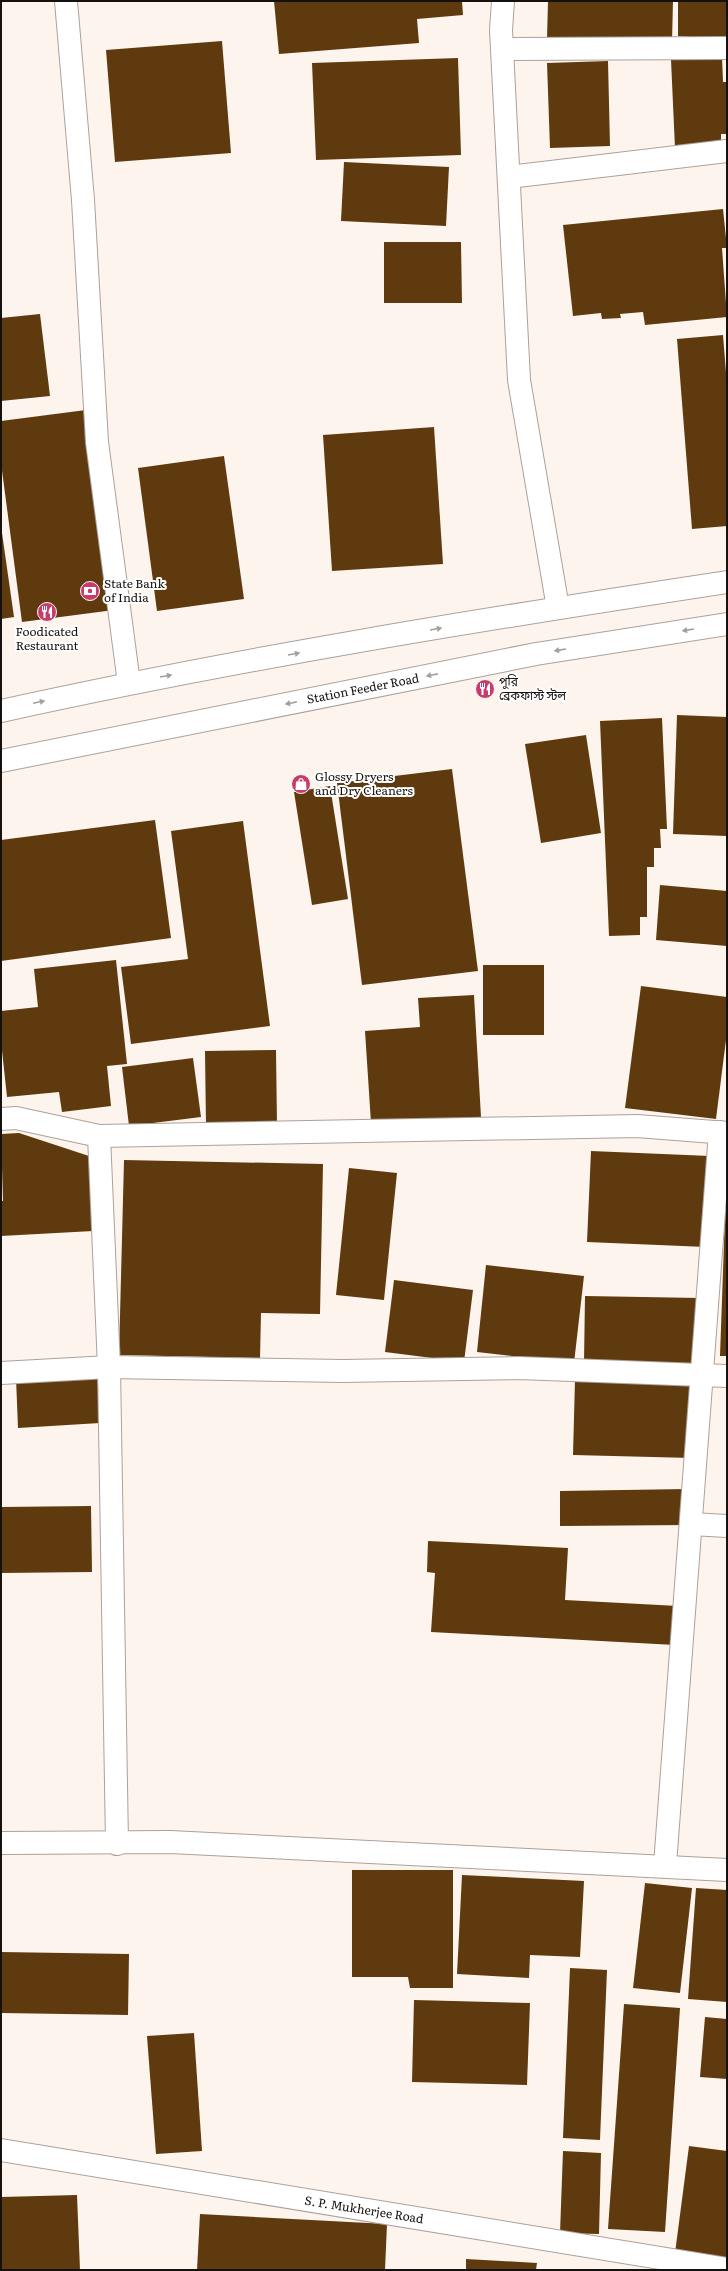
<svg xmlns="http://www.w3.org/2000/svg" width="728" height="2271" viewBox="0 0 728 2271" font-family="Literata,'Noto Sans Bengali',serif">
<style>
.building{fill:#5f3a0e}
.lines{fill:none;stroke-linecap:round;stroke-linejoin:round}
.street-casing{stroke:#aca19a;stroke-width:24}
.secondary-casing{stroke:#aca19a;stroke-width:24}
.street{stroke:#fff;stroke-width:22}
.secondary{stroke:#fff;stroke-width:22}
.oneway{fill:#a1a09f}
.labels{text-anchor:middle;stroke-width:4;stroke-linejoin:round;paint-order:stroke}
.poi-label{font-size:12px;fill:#15110e;stroke:#fff;text-anchor:start}
.street-label{font-size:12px;fill:#15110e;stroke:#fff}
</style>
<rect width="100%" height="100%" fill="#fef4ee"/>
<g class="building">
<path d="M274 1H462L463 15 417 19 419 43 279 54Z"/>
<path d="M548 1H673L672 42 547 39Z"/>
<path d="M678 1H727V40L678 36Z"/>
<path d="M222 41 231 153 115 162 106 50Z"/>
<path d="M722 57 723 82H727V134H721V146L675 148 671 60Z"/>
<path d="M458 58 461 155 316 160 312 63Z"/>
<path d="M608 61 610 146 550 148 547 63Z"/>
<path d="M344 162 449 167 446 226 341 221Z"/>
<path d="M723 209 727 248H722L727 317 645 325 643 312 620 314 621 318 602 319 601 313 573 316 563 225Z"/>
<path d="M384 242H461L462 303H384Z"/>
<path d="M40 314 50 396 1 401V318Z"/>
<path d="M723 335 727 385V526L692 529 677 339Z"/>
<path d="M86 410 114 610 22 622 1 463V421Z"/>
<path d="M434 427 443 564 332 571 323 435Z"/>
<path d="M224 456 244 599 157 611 138 468Z"/>
<path d="M1 526 14 617 1 619Z"/>
<path d="M677 715 727 717V836L673 834Z"/>
<path d="M662 718 667 829H660L661 848H654V867H647V917H640V935L609 936 600 721Z"/>
<path d="M586 735 601 833 541 843 525 744Z"/>
<path d="M452 769 478 971 362 985 337 783Z"/>
<path d="M330 786 348 899 312 905 294 792Z"/>
<path d="M155 820 171 938 1 961V840Z"/>
<path d="M243 821 270 1026 131 1044 121 967 188 959 171 831Z"/>
<path d="M660 885 727 891V946L656 940Z"/>
<path d="M116 960 127 1064 107 1066 111 1106 62 1112 59 1092 7 1097 1 1041V1011L38 1007 34 969Z"/>
<rect x="483" y="965" width="61" height="70"/>
<path d="M641 986 727 997V1032L716 1119 625 1108Z"/>
<path d="M474 995 481 1117 371 1123 365 1031 420 1027 418 998Z"/>
<path d="M276 1050 277 1125 206 1126 205 1051Z"/>
<path d="M193 1058 201 1117 129 1126 122 1067Z"/>
<path d="M19 1133 89 1156 93 1231 1 1236V1201H3L1 1134Z"/>
<path d="M591 1151 710 1156 706 1247 587 1242Z"/>
<path d="M124 1160 323 1164 320 1314 261 1313 260 1358 119 1355Z"/>
<path d="M349 1168 397 1173 384 1300 336 1295Z"/>
<path d="M726 1187H727V1356H720Z"/>
<path d="M486 1265 584 1276 574 1363 477 1352Z"/>
<path d="M394 1280 473 1290 464 1362 385 1352Z"/>
<path d="M585 1296 700 1298 699 1364 584 1362Z"/>
<path d="M97 1374 100 1423 18 1428 16 1378Z"/>
<path d="M575 1380 694 1383 692 1458 573 1455Z"/>
<path d="M687 1489V1525L560 1526V1491Z"/>
<path d="M91 1506 92 1572 1 1573V1507Z"/>
<path d="M428 1541 568 1548 565 1600 678 1606 675 1645 431 1632 435 1573 427 1572Z"/>
<path d="M352 1870H453V1988H410L408 1977H352Z"/>
<path d="M462 1875 584 1881 580 1957 530 1955 529 1978 457 1974Z"/>
<path d="M645 1883 692 1888 680 1993 633 1988Z"/>
<path d="M696 1888 727 1890V2002L688 1999Z"/>
<path d="M1 1952 129 1954 128 2015 1 2013Z"/>
<path d="M570 1968 607 1970 600 2140 563 2138Z"/>
<path d="M414 2000 530 2003 527 2085 412 2082Z"/>
<path d="M624 2004 680 2008 665 2232 608 2229Z"/>
<path d="M705 2017 727 2019V2079L700 2077Z"/>
<path d="M194 2033 202 2151 156 2154 147 2036Z"/>
<path d="M689 2146 727 2151V2259L675 2253Z"/>
<path d="M563 2151 601 2153 599 2234 560 2233Z"/>
<path d="M77 2195 80 2270H1V2197Z"/>
<path d="M200 2214 387 2224 385 2270H197Z"/>
<path d="M466 2259 537 2263 536 2270H466Z"/>
</g>
<g class="lines">
<g class="street-casing">
<g id="street">
<path d="M66 1 83 200 97 442 129 683"/>
<path d="M503 1 501 30 519 380 558 608"/>
<path d="M503 49 727 48"/>
<path d="M509 177 727 151"/>
<path d="M1 1119 16 1118 99 1136 637 1126 727 1133"/>
<path d="M99 1136 109 1367 117 1844"/>
<path d="M1 1373 109 1367 342 1371 519 1368 727 1376"/>
<path d="M691 1524 727 1526"/>
<path d="M1 1843 170 1842 727 1870"/>
<path d="M665 1865 720 1132"/>
<path d="M1 2150 727 2269"/>
</g>
</g>
<g class="secondary-casing">
<g id="secondary">
<path d="M1 711C241 658 484 619 727 582"/>
<path d="M1 761 536 654 727 624"/>
</g>
</g>
<use href="#street" class="street"/>
<use href="#secondary" class="secondary"/>
</g>
<defs><path id="oneway-solid" d="M-6-.8H1V-3.2L6.5 0L1 3.2V.8H-6Z"/></defs>
<g class="oneway">
<use href="#oneway-solid" transform="translate(436 629) rotate(-10)"/>
<use href="#oneway-solid" transform="translate(688 630) rotate(171)"/>
<use href="#oneway-solid" transform="translate(560 650) rotate(171)"/>
<use href="#oneway-solid" transform="translate(294 654) rotate(-10)"/>
<use href="#oneway-solid" transform="translate(432 675) rotate(169)"/>
<use href="#oneway-solid" transform="translate(166 676) rotate(-10)"/>
<use href="#oneway-solid" transform="translate(39 702) rotate(-12)"/>
<use href="#oneway-solid" transform="translate(291 703) rotate(169)"/>
</g>
<defs>
<g id="bank-disc" transform="scale(1)"><circle r="9.5" fill="#c83c6c" stroke="#fff"/><path d="M-6-4H6V4H-6ZM0-2.3a2.3 2.3 0 1 0 0 4.6a2.3 2.3 0 1 0 0-4.6Z" fill="#fff"/></g>
<g id="restaurant-disc" transform="scale(1)"><circle r="9.5" fill="#c83c6c" stroke="#fff"/><path d="M-5-6h1v4h1v-4h1v4h1v-4h1v5L-1.5 .5V6h-2V.5L-5-1ZM5-6V6H3V1.5H1.5Q1.5-4 5-6Z" fill="#fff"/></g>
<g id="shop-disc" transform="scale(1)"><circle r="9.5" fill="#c83c6c" stroke="#fff"/><path d="M-5-2.5h2.3a2.7 3.5 0 0 1 5.4 0H5L5.5 6h-11ZM-1.5-2.5h3a1.5 2.3 0 0 0-3 0Z" fill="#fff"/></g>
</defs>
<g fill-rule="evenodd">
<use href="#bank-disc" x="90" y="591"/>
<use href="#restaurant-disc" x="47" y="612"/>
<use href="#restaurant-disc" x="485" y="689"/>
<use href="#shop-disc" x="301" y="784"/>
</g>
<g class="labels">
<g class="poi-label">
<text x="104" y="588">State Bank<tspan x="104" dy="14">of India</tspan></text>
<text x="47" y="636" text-anchor="middle">Foodicated<tspan x="47" dy="14">Restaurant</tspan></text>
<text x="499" y="686">পুরি<tspan x="499" dy="14">ব্রেকফাস্ট স্টল</tspan></text>
<text x="315" y="781">Glossy Dryers<tspan x="315" dy="14">and Dry Cleaners</tspan></text>
</g>
<g class="street-label">
<text transform="translate(363 689) rotate(-11)" y="4">Station Feeder Road</text>
<text transform="translate(364 2210) rotate(9)" y="4">S. P. Mukherjee Road</text>
</g>
</g>
<rect width="728" height="2271" fill="none" stroke="#15110e" stroke-width="4"/>
</svg>
